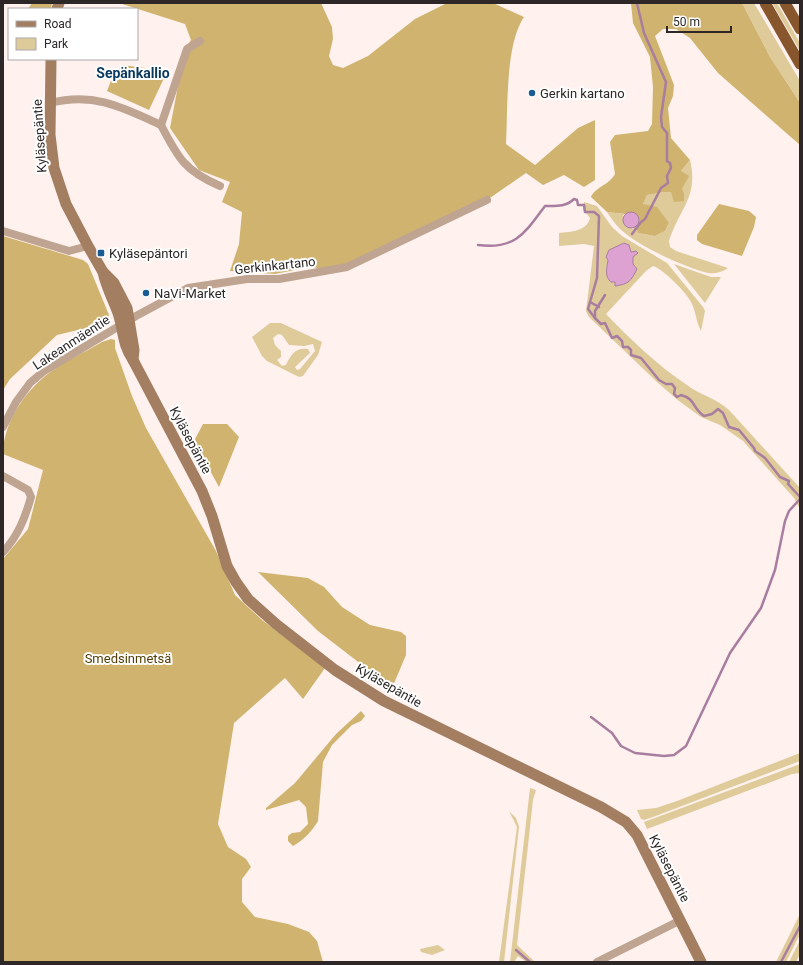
<svg xmlns="http://www.w3.org/2000/svg" width="803" height="965" viewBox="0 0 803 965" font-family="Roboto,sans-serif">
<style>
.green{fill:#dfca9a;fill-rule:evenodd}
.forest{fill:#cfb36f}
.water{fill:#dda2d2;stroke:#a87d9f}
.lines{fill:none;stroke-linecap:round;stroke-linejoin:round}
.stream{stroke:#a87d9f;stroke-width:2.5}
.minor{stroke:#bfa591;stroke-width:8}
.secondary{stroke:#a47e61;stroke-width:11}
.trunk{stroke:#87562d;stroke-width:11}
.poi-dot{fill:#1a5c91;stroke:#fff;stroke-width:1.5}
.labels{text-anchor:middle;stroke-width:4;stroke-linejoin:round;paint-order:stroke}
.poi-label{font-size:13px;fill:#2d2827;stroke:#fff;text-anchor:start}
.street-label{font-size:13px;fill:#2d2827;stroke:#fff}
.park-label{font-size:13px;fill:#523e05;stroke:#fff}
.neighbourhood-label{font-size:14px;font-weight:bold;fill:#0b395e;stroke:#fff}
</style>
<rect width="100%" height="100%" fill="#fef1ee"/>
<g class="green">
<path d="M742 3H754L800 81V103L770 57Z"/>
<path d="M772 3H777L800 43V51Z"/>
<path d="M690 160C699 197 679 209 669 241L670 247 676 251 728 268C723 272 715 274 708 273 684 267 638 246 620 229 615 224 611 218 607 212L624 214 623 216 632 229 636 226 638 233 655 236 665 231 669 223 643 204 647 195 681 189V171Z"/>
<path d="M584 202 597 206 612 227 622 236 667 263 703 307 705 311 701 331C696 322 696 311 691 302 686 292 663 269 653 266L646 271 606 314C631 340 657 365 687 385 700 395 716 398 729 410L800 488V509L794 498 743 441 720 425 701 417 679 401 657 382 589 317 586 311 594 246 584 244 559 246V233C571 232 587 231 590 218L583 209ZM624 243 631 252 633 264 615 286 616 282 606 270 609 250Z"/>
<path d="M674 264 711 277H721L705 303Z"/>
<path d="M270 323H281L322 342 318 355 303 376 299 377 267 361 262 356 252 337ZM278 334 282 335 289 345 304 346 313 344 315 351 300 369 297 370 295 367 310 353 308 349C296 347 291 354 286 365L282 366 277 360 281 357V351L275 345 273 338Z"/>
<path d="M800 753V761L653 817 644 820 641 819 637 810 656 808 677 801Z"/>
<path d="M800 764V773L792 774 647 829 644 822Z"/>
<path d="M530 788 536 790 533 800 517 945 535 962H526L518 956 514 962H510Z"/>
<path d="M509 811 516 818 519 827 504 962H499L517 827Z"/>
<path d="M800 914V934L786 962H776Z"/>
<path d="M800 940V954L796 962H789Z"/>
<path d="M438 945 445 950 432 955 421 952 420 949Z"/>
</g>
<g class="forest">
<path d="M32 3H52L51 9H28Z"/>
<path d="M119 3H321L332 27 333 39 329 56 333 65 343 68 368 56 415 19 447 3H493L524 17C505 45 508 109 506 144L535 165 578 128 595 120V180L584 187 564 175 543 185 526 173 487 200 333 270 310 267 275 274 230 271 239 244 242 212 222 202 230 182 199 170 170 128 185 49 191 40 185 24Z"/>
<path d="M631 3H742L770 57 800 103V145L718 73 690 38 676 29H663L655 36 674 85 673 96 668 108 671 138 690 160 681 171 689 176 682 189 684 193V201L674 202 671 192H664L647 195 643 204 657 207 669 223 665 231 655 236 638 233 636 226 639 222 625 214 607 212 591 197C595 187 608 186 615 174L610 142 615 135 648 131 652 124 653 87 650 57 633 23Z"/>
<path d="M122 65 145 68 165 76 149 110 107 91 114 73Z"/>
<path d="M719 204 749 211 756 217 754 227 742 256 702 244 697 240V235Z"/>
<path d="M3 236 83 260 88 264 109 315 108 320 103 324 57 335 10 379 3 390Z"/>
<path d="M111 339 115 340V348L132 396 146 428 216 551 235 595 262 620 325 668 303 699 285 678 234 723 218 824 228 847 246 859 251 867 242 879V902L255 917 288 924 309 932 317 941 323 962H3V559L28 529 43 470 3 454C3 423 25 391 49 373 65 361 85 352 102 342Z"/>
<path d="M203 424H227L239 437 219 487 194 441Z"/>
<path d="M258 572 308 578 324 587 342 607 370 625 401 632 406 636V655L392 688 318 631Z"/>
<path d="M361 711 365 716 361 721 352 725 332 745 323 762 318 821C312 831 304 840 293 846L288 841V836L292 833 300 832 308 824 306 807 299 800 266 810V808L295 783 336 734Z"/>
</g>
<g class="water">
<circle cx="631" cy="220" r="8"/>
<path d="M624 243 629 245 631 252 636 251 638 253 633 257V264L637 269C631 281 629 284 615 286V282H611C604 276 607 268 608 260L606 257 609 250Z"/>
</g>
<g class="lines">
<g class="stream">
<path d="M632 234 641 222 645 219 661 188 668 183 667 176 671 168 670 163 667 161V133L662 127 661 117 666 82 644 33 637 3"/>
<path d="M478 245C515 250 525 233 545 206 556 206 566 207 574 199L577 200 578 205H584L585 212H594L599 216 597 278 590 302 599 307"/>
<path d="M605 295 595 311V318L601 324 605 323 612 338 617 336 622 341 623 347H628L631 350V355L641 358 659 380 666 384H672L675 388 674 394 677 397 681 395C696 399 692 408 704 416L712 414 718 409 723 413 729 427 739 430 754 448 755 451 765 458 780 477 789 481 788 484 800 497"/>
<path d="M590 302 588 309 595 318"/>
<path d="M591 717 612 733 621 746 635 753 664 756 674 755 686 746 730 653 761 608 775 570 785 521 789 511 800 499"/>
<path d="M516 950 530 962"/>
<path d="M781 962 800 926"/>
</g>
<g class="minor">
<path d="M50 103C94 92 122 107 161 125"/>
<path d="M161 125 187 49 200 41"/>
<path d="M161 125C178 158 185 171 220 186"/>
<path d="M3 231 69 251 88 246"/>
<path d="M3 427 16 402 30 383 44 371 136 316 188 288 247 279H279L347 267 487 200"/>
<path d="M3 476 28 490 31 497C25 518 18 536 3 552"/>
<path d="M597 962 681 920"/>
</g>
<g class="secondary">
<path d="M57 9 59 3"/>
<path d="M51 59 50 135 54 168 66 204 88 246 103 272 114 283 127 308 134 350 133 360"/>
<path d="M103 272C106 287 113 299 118 313 124 331 122 344 133 360L202 491 212 516 227 566 236 582 248 599 276 624 335 670 384 701 601 807 626 822 637 835 701 962"/>
</g>
<g class="trunk">
<path d="M765 3 800 64"/>
<path d="M785 3 800 29"/>
</g>
</g>
<g class="poi-dot">
<circle cx="532" cy="93" r="4"/>
<rect x="97" y="249" width="8" height="8" rx="2"/>
<circle cx="146" cy="293" r="4"/>
</g>
<g class="labels">
<g class="poi-label">
<text x="540" y="98">Gerkin kartano</text>
<text x="109" y="258">Kyläsepäntori</text>
<text x="154" y="298">NaVi-Market</text>
</g>
<g class="street-label">
<text transform="translate(39 136) rotate(-94)" y="5">Kyläsepäntie</text>
<text transform="translate(275 265) rotate(-6)" y="5">Gerkinkartano</text>
<text transform="translate(71 342) rotate(-33)" y="5">Lakeanmäentie</text>
<text transform="translate(191 440) rotate(62)" y="5">Kyläsepäntie</text>
<text transform="translate(389 685) rotate(30)" y="5">Kyläsepäntie</text>
<text transform="translate(670 868) rotate(63)" y="5">Kyläsepäntie</text>
</g>
<g class="park-label">
<text x="128" y="663">Smedsinmetsä</text>
</g>
<g class="neighbourhood-label">
<text x="133" y="78">Sepänkallio</text>
</g>
</g>
<rect width="803" height="965" fill="none" stroke="#2d2827" stroke-width="8"/>
<rect x="8" y="8" width="130" height="52" fill="#ffffff" stroke="#aba9a9"/>
<rect x="16" y="21" width="20" height="6" fill="#a47e61" stroke="#aba9a9"/>
<text x="44" y="28" font-size="12" fill="#2d2827">Road</text>
<rect x="16" y="38" width="20" height="12" fill="#dfca9a" stroke="#aba9a9"/>
<text x="44" y="48" font-size="12" fill="#2d2827">Park</text>
<path d="M667 26v6h64v-6" fill="none" stroke="#2d2827" stroke-width="2"/>
<text x="673" y="26" font-size="12" fill="#2d2827" stroke="#ffffff" stroke-width="3" paint-order="stroke">50 m</text>
</svg>
